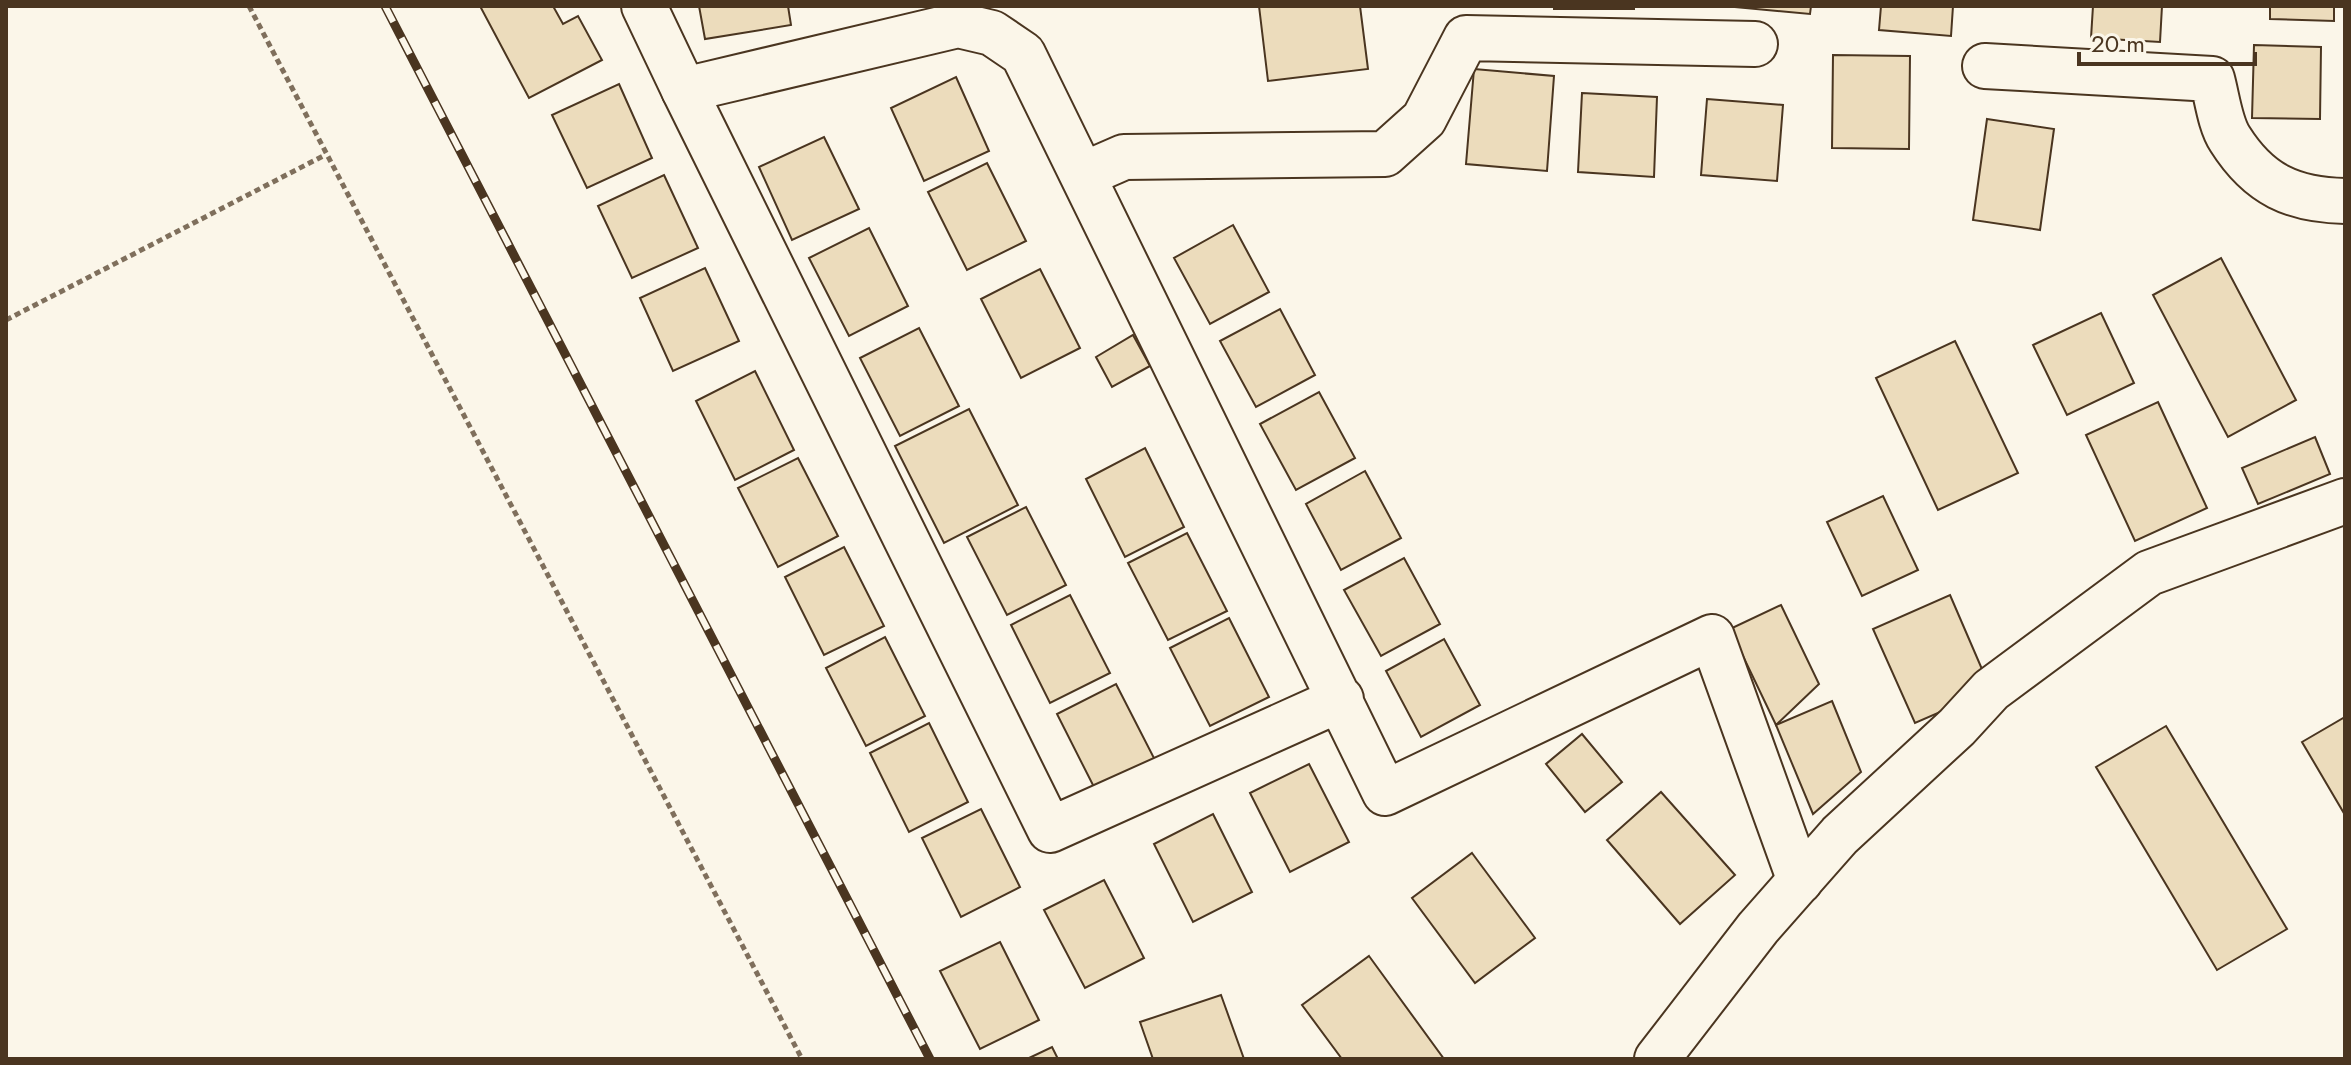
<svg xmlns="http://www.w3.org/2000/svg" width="2351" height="1065" viewBox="0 0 2351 1065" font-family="Jost,sans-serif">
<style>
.building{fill:#ecdcbc;stroke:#4a3520;stroke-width:2}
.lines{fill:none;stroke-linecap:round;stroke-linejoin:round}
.minor-casing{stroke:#4a3520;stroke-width:48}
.path{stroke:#7f6f5c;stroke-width:5;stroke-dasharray:6 4;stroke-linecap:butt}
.minor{stroke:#fbf6e9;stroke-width:44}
.rail-casing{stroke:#4a3520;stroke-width:9}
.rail{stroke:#fbf6e9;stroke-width:6;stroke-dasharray:18;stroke-linecap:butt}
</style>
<rect width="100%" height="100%" fill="#fbf6e9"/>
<g class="building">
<path d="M480 6H553L563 24 578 16 602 60 529 98Z"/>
<path d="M699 6H788L791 25 705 39Z"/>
<path d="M1259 6H1360L1368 69 1268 81Z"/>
<rect x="1554" y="6" width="80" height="3"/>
<path d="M1724 6H1811L1810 14Z"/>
<path d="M1881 6H1953L1951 36 1879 30Z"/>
<path d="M2093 6H2162L2160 42 2091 38Z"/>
<path d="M2270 6H2334V21L2270 19Z"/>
<path d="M2254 45 2321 47 2320 119 2252 118Z"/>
<path d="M1833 55 1910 56 1909 149 1832 148Z"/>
<path d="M1474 69 1554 76 1547 171 1466 164Z"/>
<path d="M956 77 989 151 924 181 891 108Z"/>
<path d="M619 84 652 158 587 188 552 115Z"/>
<path d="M1582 93 1657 97 1654 177 1578 172Z"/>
<path d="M1707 99 1783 105 1777 181 1701 175Z"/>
<path d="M1987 119 2054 129 2040 230 1973 220Z"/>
<path d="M824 137 859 209 792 240 759 167Z"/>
<path d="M987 163 1026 241 967 270 928 192Z"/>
<path d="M664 175 698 248 632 278 598 206Z"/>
<path d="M1233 225 1269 292 1210 324 1174 258Z"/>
<path d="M869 228 908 306 849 336 809 258Z"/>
<path d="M2221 258 2296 400 2228 437 2153 295Z"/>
<path d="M705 268 739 341 673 371 640 298Z"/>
<path d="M1040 269 1080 348 1021 378 981 299Z"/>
<path d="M1280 309 1315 375 1256 407 1220 341Z"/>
<path d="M2101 313 2134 383 2067 415 2033 345Z"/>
<path d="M919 328 959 406 900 436 860 358Z"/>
<path d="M1133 335 1150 366 1112 387 1096 357Z"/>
<path d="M1955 341 2018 473 1938 510 1876 378Z"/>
<path d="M755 371 794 450 735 480 696 401Z"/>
<path d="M1319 392 1355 458 1296 490 1260 424Z"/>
<path d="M2158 402 2207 508 2135 541 2086 435Z"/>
<path d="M969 409 1018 505 944 543 895 446Z"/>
<path d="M2315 437 2330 474 2258 504 2242 468Z"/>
<path d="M1145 448 1184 527 1125 557 1086 479Z"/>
<path d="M798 458 838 536 778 567 738 488Z"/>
<path d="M1365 471 1401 538 1341 570 1306 504Z"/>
<path d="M1883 496 1918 570 1862 596 1827 522Z"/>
<path d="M1026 507 1066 585 1007 615 967 537Z"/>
<path d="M1187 533 1227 611 1168 640 1128 563Z"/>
<path d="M844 547 884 626 824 655 785 577Z"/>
<path d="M1404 558 1440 624 1381 656 1344 590Z"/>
<path d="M1070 595 1110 673 1050 703 1011 625Z"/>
<path d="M1950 595 1991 690 1915 723 1873 629Z"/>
<path d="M1781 605 1819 684 1776 725 1730 629Z"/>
<path d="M1229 618 1269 697 1210 726 1170 648Z"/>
<path d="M885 637 925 716 866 746 826 668Z"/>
<path d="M1444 639 1480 705 1421 737 1386 671Z"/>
<path d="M1116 684 1156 762 1097 793 1057 714Z"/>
<path d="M1832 701 1861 772 1813 814 1776 725Z"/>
<path d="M2345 717V815L2302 742Z"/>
<path d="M929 723 968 802 909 832 870 753Z"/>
<path d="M2166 726 2287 929 2217 970 2096 767Z"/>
<path d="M1582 734 1622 782 1585 812 1546 764Z"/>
<path d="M1309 764 1349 842 1290 872 1250 793Z"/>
<path d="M1661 792 1735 875 1680 924 1607 840Z"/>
<path d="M981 809 1020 887 961 917 922 838Z"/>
<path d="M1213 814 1252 892 1193 922 1154 844Z"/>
<path d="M1472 853 1535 938 1475 983 1412 898Z"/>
<path d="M1104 880 1144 958 1085 988 1044 910Z"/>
<path d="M1000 942 1039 1020 980 1049 940 971Z"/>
<path d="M1369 956 1444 1059H1342L1302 1005Z"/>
<path d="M1221 995 1244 1059H1153L1140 1022Z"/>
<path d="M1052 1047 1058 1059H1027Z"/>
</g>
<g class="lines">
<g class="minor-casing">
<g id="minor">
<path d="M644 6 684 90"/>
<path d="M1985 66 2212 79C2217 97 2220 124 2230 139 2259 185 2293 200 2345 201"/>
<path d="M1085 174 1124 157 1385 154 1424 119 1466 38 1755 44"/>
<path d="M1341 699 1050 830 684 90 958 25 992 33 1023 54 1385 793 1712 637 1800 881"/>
<path d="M1657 1059 1758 928 1840 835 1957 727 1991 690 2149 573 2345 501"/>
</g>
</g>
<g class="path">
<path d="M249 6 802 1059"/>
<path d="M6 320 325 155"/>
</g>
<use href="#minor" class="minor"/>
<g class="rail-casing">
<path id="rail" d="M385 6 930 1059"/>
</g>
<use href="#rail" class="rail"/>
</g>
<rect width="2351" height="1065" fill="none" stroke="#4a3520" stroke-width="16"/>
<path d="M2079 52v12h176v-12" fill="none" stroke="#4a3520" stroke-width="4"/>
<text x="2091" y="52" font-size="24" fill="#4a3520" stroke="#fbf6e9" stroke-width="6" paint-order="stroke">20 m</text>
</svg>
